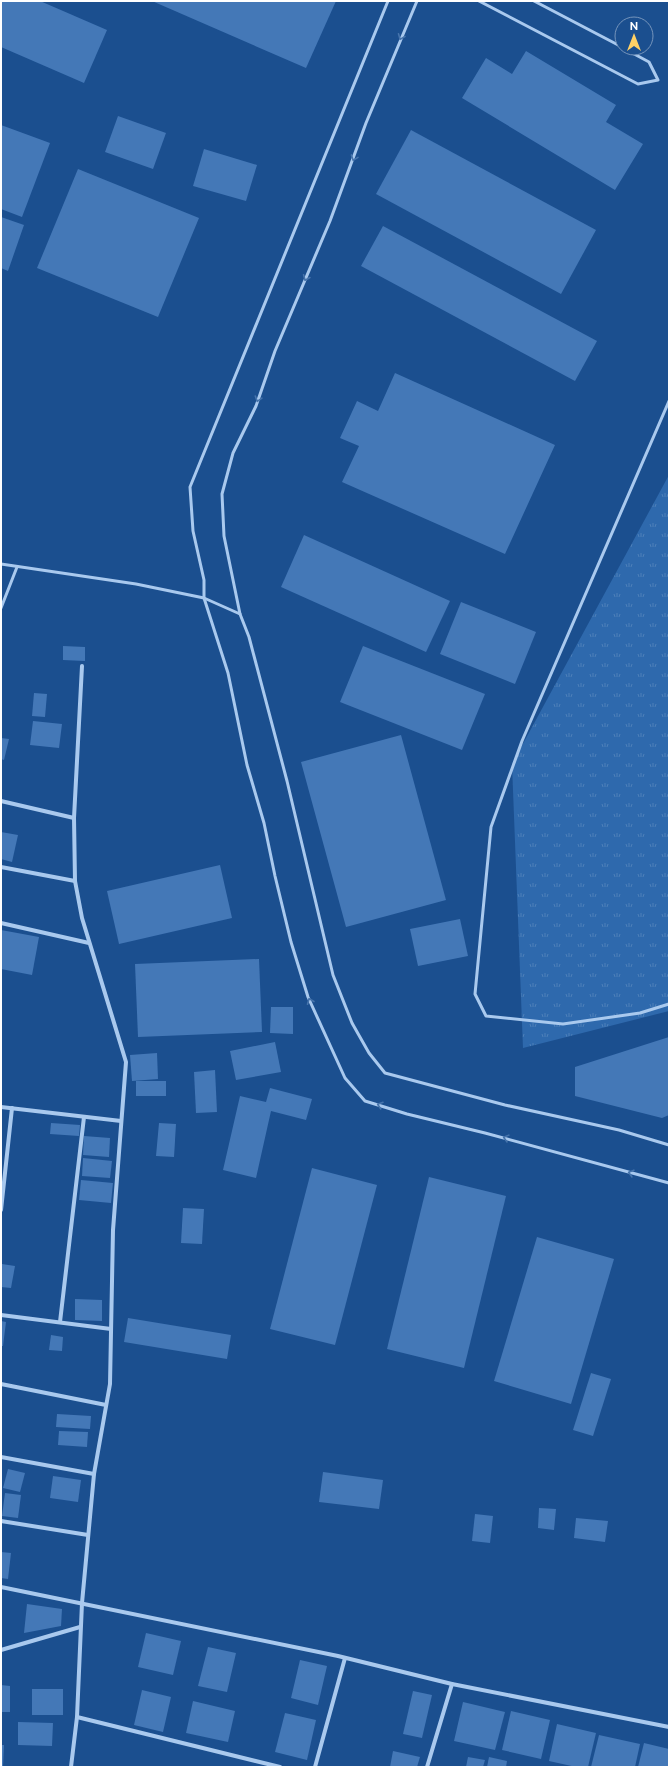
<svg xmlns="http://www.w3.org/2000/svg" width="670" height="1768" viewBox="0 0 670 1768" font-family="Raleway,sans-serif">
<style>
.grass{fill:url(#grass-tufts)}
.building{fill:#4478b7}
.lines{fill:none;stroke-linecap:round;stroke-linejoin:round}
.lane{stroke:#a9c9ee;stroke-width:3}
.street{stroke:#a9c9ee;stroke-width:4}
.oneway{stroke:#4674ac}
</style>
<defs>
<pattern id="grass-tufts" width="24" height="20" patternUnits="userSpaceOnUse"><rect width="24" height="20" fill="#2e69ad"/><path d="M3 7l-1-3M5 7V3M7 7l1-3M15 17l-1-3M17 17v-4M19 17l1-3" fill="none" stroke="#4d80b9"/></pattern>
</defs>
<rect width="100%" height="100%" fill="#1b4f8f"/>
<path class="grass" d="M669 475V1011L523 1048 512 764Z"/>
<g class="building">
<path d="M1 1H40L107 30 84 83 1 47Z"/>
<path d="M152 1H336L306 68Z"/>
<path d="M526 51 616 105 606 122 643 144 615 190 462 98 486 58 512 74Z"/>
<path d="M118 116 166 133 153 169 105 152Z"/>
<path d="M1 125 50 143 22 217 1 209Z"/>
<path d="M411 130 596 230 561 294 376 194Z"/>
<path d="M204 149 257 165 246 201 193 186Z"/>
<path d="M78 169 199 218 158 317 37 268Z"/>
<path d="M1 217 24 225 8 271 1 268Z"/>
<path d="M383 226 597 341 575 381 361 266Z"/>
<path d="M395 373 555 445 505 554 342 482 359 446 340 438 357 401 378 411Z"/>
<path d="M304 535 450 601 426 652 281 587Z"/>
<path d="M461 602 536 632 515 684 440 654Z"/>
<path d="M63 646 85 647V661L63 660Z"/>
<path d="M363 646 485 694 462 750 340 702Z"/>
<path d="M34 693 47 694 45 717 32 716Z"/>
<path d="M33 721 62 724 59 748 30 745Z"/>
<path d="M401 735 446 900 346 927 301 762Z"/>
<path d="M1 738 9 739 4 760 1 759Z"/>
<path d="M1 832 18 835 12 862 1 859Z"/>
<path d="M220 865 232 918 119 944 107 891Z"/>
<path d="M460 919 468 956 418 966 410 929Z"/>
<path d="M1 930 39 937 32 975 1 969Z"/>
<path d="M259 959 262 1032 138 1037 135 964Z"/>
<path d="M271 1007H293V1034L270 1033Z"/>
<path d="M669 1037V1115L662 1118 575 1096V1067Z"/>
<path d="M275 1042 281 1072 236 1080 230 1051Z"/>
<path d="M157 1053 158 1079 132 1081 130 1055Z"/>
<path d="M215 1070 217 1112 196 1113 194 1072Z"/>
<rect x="136" y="1081" width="30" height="15"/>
<path d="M270 1088 312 1099 306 1120 271 1111 256 1178 223 1170 240 1096 266 1102Z"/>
<path d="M51 1123 80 1125 79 1136 50 1134Z"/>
<path d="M159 1123 176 1124 174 1157 156 1156Z"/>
<path d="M84 1136 110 1138 109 1157 83 1155Z"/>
<path d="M83 1158 112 1161 110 1178 82 1176Z"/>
<path d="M312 1168 377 1185 335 1345 270 1329Z"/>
<path d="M429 1177 506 1196 464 1368 387 1349Z"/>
<path d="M81 1180 113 1183 111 1203 79 1200Z"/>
<path d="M183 1208 204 1209 202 1244 181 1243Z"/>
<path d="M537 1237 614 1259 571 1404 494 1381Z"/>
<path d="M2 1264 15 1266 11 1288 1 1287Z"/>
<path d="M75 1299 102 1300V1321L75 1320Z"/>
<path d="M128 1318 231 1335 227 1359 124 1342Z"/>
<path d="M1 1321 6 1322 3 1346H1Z"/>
<path d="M51 1335 63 1337 62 1351 49 1350Z"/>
<path d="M591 1373 611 1379 593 1436 573 1430Z"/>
<path d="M57 1414 91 1416 90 1429 56 1427Z"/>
<path d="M59 1431 88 1432 87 1447 58 1445Z"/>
<path d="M8 1469 25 1473 20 1492 3 1488Z"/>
<path d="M323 1472 383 1480 379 1509 319 1502Z"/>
<path d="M53 1476 81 1480 78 1502 50 1498Z"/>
<path d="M5 1493 21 1495 18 1518 2 1516Z"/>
<path d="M539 1508 556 1509 554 1530 538 1528Z"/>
<path d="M475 1514 493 1516 490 1543 472 1541Z"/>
<path d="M576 1518 608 1521 605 1542 574 1538Z"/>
<path d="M1 1552 11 1553 8 1579 1 1578Z"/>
<path d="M27 1604 62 1609 61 1626 24 1633Z"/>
<path d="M146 1633 181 1641 173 1675 138 1667Z"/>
<path d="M208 1647 236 1653 227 1692 198 1686Z"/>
<path d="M300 1660 327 1666 318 1705 291 1698Z"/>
<path d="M1 1685 10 1686V1712H1Z"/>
<rect x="32" y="1689" width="31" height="26"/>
<path d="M142 1690 171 1697 163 1732 134 1725Z"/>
<path d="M413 1691 432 1695 422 1738 403 1734Z"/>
<path d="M193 1701 235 1711 228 1742 186 1733Z"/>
<path d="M463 1702 505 1712 495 1750 454 1741Z"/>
<path d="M511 1711 550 1720 541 1759 502 1750Z"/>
<path d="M285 1713 316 1720 307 1760 275 1752Z"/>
<path d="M18 1722 53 1723 52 1746 18 1745Z"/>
<path d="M557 1724 596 1733 588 1767H576L549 1761Z"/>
<path d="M599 1735 640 1744 635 1767H591Z"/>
<path d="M644 1743 669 1749V1767H638Z"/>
<path d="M1 1745H4L3 1767H1Z"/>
<path d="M393 1751 420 1757 417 1767H390Z"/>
<path d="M468 1757 485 1760 483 1767H466Z"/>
<path d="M489 1757 507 1761 506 1767H487Z"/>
</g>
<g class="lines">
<g class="lane">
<path d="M388 1 190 487 193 531 204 580V598L228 673 247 765 264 823 275 876 291 942 308 997 345 1078 365 1101 407 1114 485 1133 669 1183"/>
<path d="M417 1 366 123 330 221 275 351 256 406 233 453 222 494 224 536 240 614 249 637 287 781 333 975 352 1023 369 1053 385 1073 505 1105 619 1130 669 1145"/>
<path d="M479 1 638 84 658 80 649 62 623 48"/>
<path d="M534 1 622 47"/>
<path d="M669 401 522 741 491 827 475 994 486 1016 563 1024 640 1013 669 1004"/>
<path d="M1 564 136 584 204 598 240 614"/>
<path d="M1 608 17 567"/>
</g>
<g class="street">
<path d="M1 801 74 818"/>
<path d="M1 867 75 881"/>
<path d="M1 923 89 943"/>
<path d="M1 1107 121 1121"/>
<path d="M1 1210 12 1108"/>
<path d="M1 1315 111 1329"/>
<path d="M60 1322 84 1117"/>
<path d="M1 1384 106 1405"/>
<path d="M1 1457 94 1474"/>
<path d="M1 1521 88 1535"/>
<path d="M1 1587 338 1656 452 1684 669 1727"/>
<path d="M1 1650 80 1627"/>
<path d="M77 1717 280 1767"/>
<path d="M71 1767 77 1717 82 1603 94 1474 110 1384 113 1230 126 1062 82 918 75 881 74 818 82 666"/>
<path d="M315 1767 345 1658"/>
<path d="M427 1767 452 1684"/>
</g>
</g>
<defs><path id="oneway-chevron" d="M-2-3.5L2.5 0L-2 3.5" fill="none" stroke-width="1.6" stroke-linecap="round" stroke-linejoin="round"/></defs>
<g class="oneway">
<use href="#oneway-chevron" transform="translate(401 37) rotate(112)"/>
<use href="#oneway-chevron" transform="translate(354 158) rotate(110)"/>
<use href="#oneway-chevron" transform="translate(306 278) rotate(113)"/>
<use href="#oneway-chevron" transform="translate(258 399) rotate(108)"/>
<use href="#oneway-chevron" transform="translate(310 1001) rotate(-112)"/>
<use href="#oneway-chevron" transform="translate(380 1105) rotate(-162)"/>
<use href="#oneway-chevron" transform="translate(506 1138) rotate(-165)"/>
<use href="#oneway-chevron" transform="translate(631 1173) rotate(-164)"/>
</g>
<rect width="670" height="1768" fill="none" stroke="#ffffff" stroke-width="4"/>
<g transform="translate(634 36)"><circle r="19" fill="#1b4f8f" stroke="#7695bc"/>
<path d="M0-3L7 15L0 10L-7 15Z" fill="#ffd166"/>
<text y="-6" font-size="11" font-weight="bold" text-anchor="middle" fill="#ffffff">N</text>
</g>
</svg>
